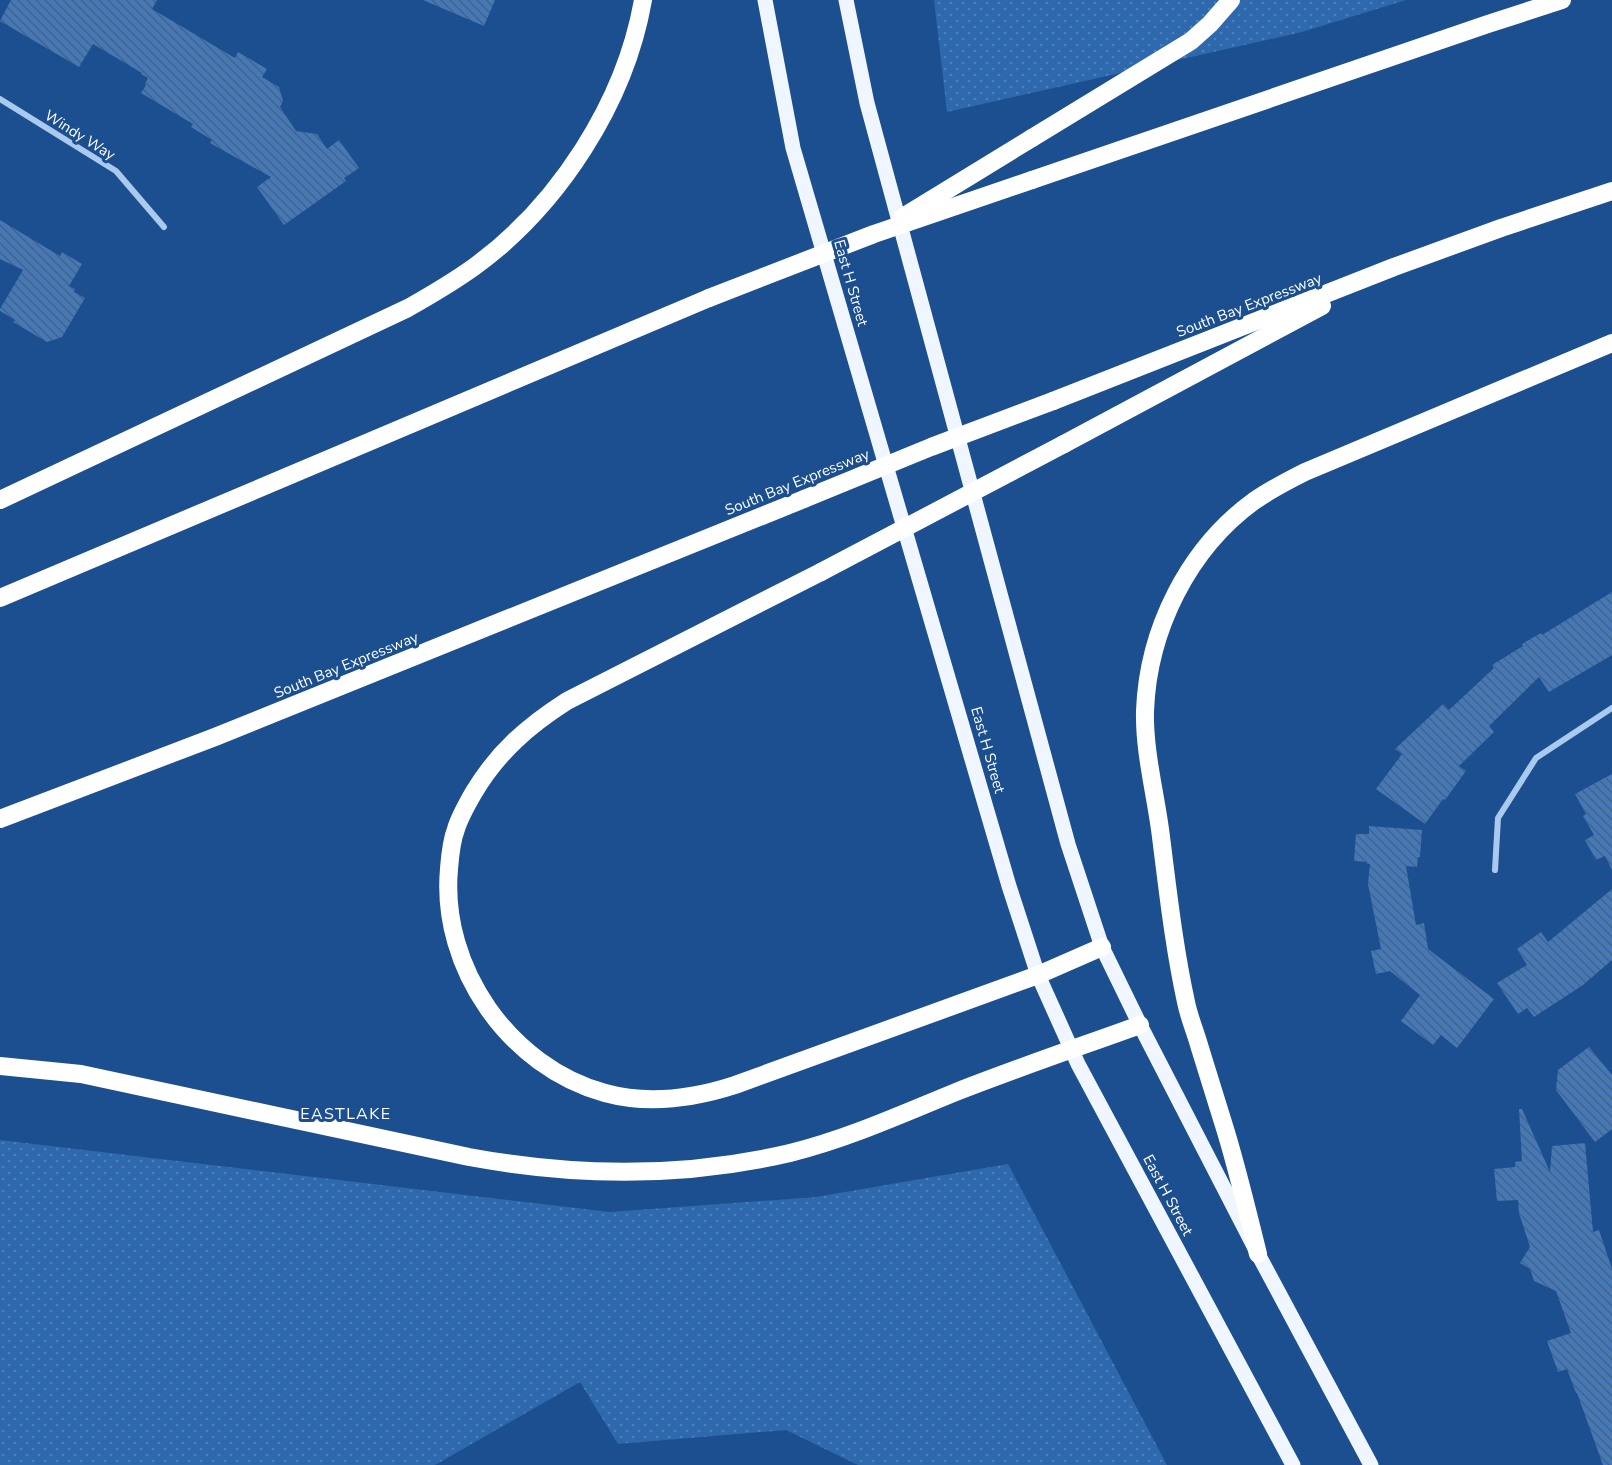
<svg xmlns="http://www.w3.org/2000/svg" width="1612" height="1465" viewBox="0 0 1612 1465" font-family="'Nunito Sans',sans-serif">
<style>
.grass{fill:url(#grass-dots)}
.building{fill:url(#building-back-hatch)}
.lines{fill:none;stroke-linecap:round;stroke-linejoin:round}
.minor{stroke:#a9c9ee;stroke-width:6}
.primary{stroke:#f0f6ff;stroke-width:15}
.motorway{stroke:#fff;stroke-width:18}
.motorway-bridge{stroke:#fff;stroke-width:18}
.labels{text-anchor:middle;stroke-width:6;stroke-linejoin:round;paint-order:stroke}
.street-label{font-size:15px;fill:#fff;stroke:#1b4f8f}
.neighbourhood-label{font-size:16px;letter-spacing:1.5px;fill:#fff;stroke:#1b4f8f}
</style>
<defs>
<pattern id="grass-dots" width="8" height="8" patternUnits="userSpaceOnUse" patternTransform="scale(1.5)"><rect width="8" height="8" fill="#2e69ad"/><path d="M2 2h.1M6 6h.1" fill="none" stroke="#4d80b9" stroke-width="1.8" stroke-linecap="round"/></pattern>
<pattern id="building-back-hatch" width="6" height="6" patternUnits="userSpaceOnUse" patternTransform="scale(1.5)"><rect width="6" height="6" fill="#4478b7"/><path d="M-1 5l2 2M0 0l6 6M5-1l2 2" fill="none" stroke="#486282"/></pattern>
</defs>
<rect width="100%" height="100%" fill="#1b4f8f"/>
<g class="grass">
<path d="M934 0H1406L1302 32 947 112Z"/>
<path d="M0 1140 610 1212 816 1197 1008 1164 1167 1465H858L786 1430 618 1444 580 1382 435 1465H0Z"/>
</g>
<g class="building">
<path d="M11 0H157L152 9 235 58 238 52 267 69 262 77 279 87 283 101 280 107 296 131 317 134 327 149 339 140 359 168 344 178 346 181 284 225 257 187 271 177 210 143 212 140 191 127 193 124 141 93 146 85 145 84 148 78 141 74 142 73 93 44 79 67 0 21Z"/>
<path d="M423 0H495L484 26Z"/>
<path d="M0 220 60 256 62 252 82 264 69 286 75 289 74 292 85 298 62 337 47 342 13 322 15 320 0 311V309L23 270 0 259Z"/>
<path d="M1612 592V655L1549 692 1539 677 1489 726 1494 732 1459 766 1466 771 1445 800 1443 799 1425 824 1376 789 1402 754 1395 749 1443 704 1449 710 1494 668 1492 665 1523 646 1522 644 1541 633 1542 635Z"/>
<path d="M1612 774V870L1605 856 1596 860 1585 840 1594 835 1583 816 1586 814 1575 794Z"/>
<path d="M1369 826 1422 830 1420 857H1418L1417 867 1406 866 1416 925 1424 923 1428 949 1494 999 1457 1048 1441 1035 1433 1045 1401 1021 1420 995 1390 971 1376 974 1371 951 1381 949 1368 884 1370 864H1367V862L1354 861 1356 834H1369Z"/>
<path d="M1612 889V960L1583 985 1534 1017 1527 1008 1518 1014 1497 983 1527 965 1517 949 1541 932 1548 942Z"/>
<path d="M1589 1047 1612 1075V1129L1595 1142 1556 1090 1558 1070Z"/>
<path d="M1519 1109H1522L1550 1172 1552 1146 1585 1143 1593 1232 1599 1230 1612 1269V1465H1603L1577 1393H1576L1567 1369 1558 1372 1547 1341 1571 1333 1556 1291 1534 1281 1530 1269 1520 1263 1530 1247 1519 1213 1518 1200 1497 1201 1494 1169 1515 1167V1162L1522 1161Z"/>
</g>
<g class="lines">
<g class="minor">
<path d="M0 99 116 171 164 227"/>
<path d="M1495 870 1498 818 1536 758 1612 708"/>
</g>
<g class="primary">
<path d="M765 0 793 148 1009 886 1038 975 1078 1064 1293 1465"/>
<path d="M846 0 867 103 1068 844 1102 947 1140 1025 1258 1254 1371 1465"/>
</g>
<g class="motorway">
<path d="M1032 138 1191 41 1210 24 1231 0"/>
<path d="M1032 180 1488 24 1562 0"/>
<path d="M1053 401 1394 267 1501 228 1612 191"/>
<path d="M1064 444 1322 306"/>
<path d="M0 500 408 308C431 295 453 282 474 267 558 206 625 103 643 0"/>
<path d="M821 572 567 701C528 726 498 752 474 792 467 804 460 816 456 829 451 842 450 856 449 869 440 968 510 1067 605 1093 649 1105 692 1099 735 1085L1038 975 1102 947"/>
<path d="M0 598 709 298"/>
<path d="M0 819 215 737 804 499"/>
<path d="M0 1066 81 1074 469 1157C577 1177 683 1178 790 1153 847 1139 902 1114 956 1092 1017 1068 1079 1047 1140 1025"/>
<path d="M1258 1254C1248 1213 1238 1172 1226 1132 1217 1103 1208 1074 1199 1045 1195 1031 1189 1017 1186 1002 1174 947 1168 892 1161 837 1156 795 1144 753 1145 711 1148 630 1188 549 1254 501 1270 490 1287 481 1305 472L1612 343"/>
</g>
<g class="motorway-bridge">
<path d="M903 217 1032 138"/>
<path d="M709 298 874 234 1032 180"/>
<path d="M804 499 931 447 1053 401"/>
<path d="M821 572 1064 444"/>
</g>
</g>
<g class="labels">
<g class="street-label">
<text transform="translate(80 135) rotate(32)" y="5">Windy Way</text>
<text transform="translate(851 283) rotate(74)" y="5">East H Street</text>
<text transform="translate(1249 305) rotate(-21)" y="5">South Bay Expressway</text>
<text transform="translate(797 482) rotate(-22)" y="5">South Bay Expressway</text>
<text transform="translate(346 665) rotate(-22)" y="5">South Bay Expressway</text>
<text transform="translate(988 750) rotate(74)" y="5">East H Street</text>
<text transform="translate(1168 1195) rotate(62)" y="5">East H Street</text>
</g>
<g class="neighbourhood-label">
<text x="346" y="1119">EASTLAKE</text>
</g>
</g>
</svg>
